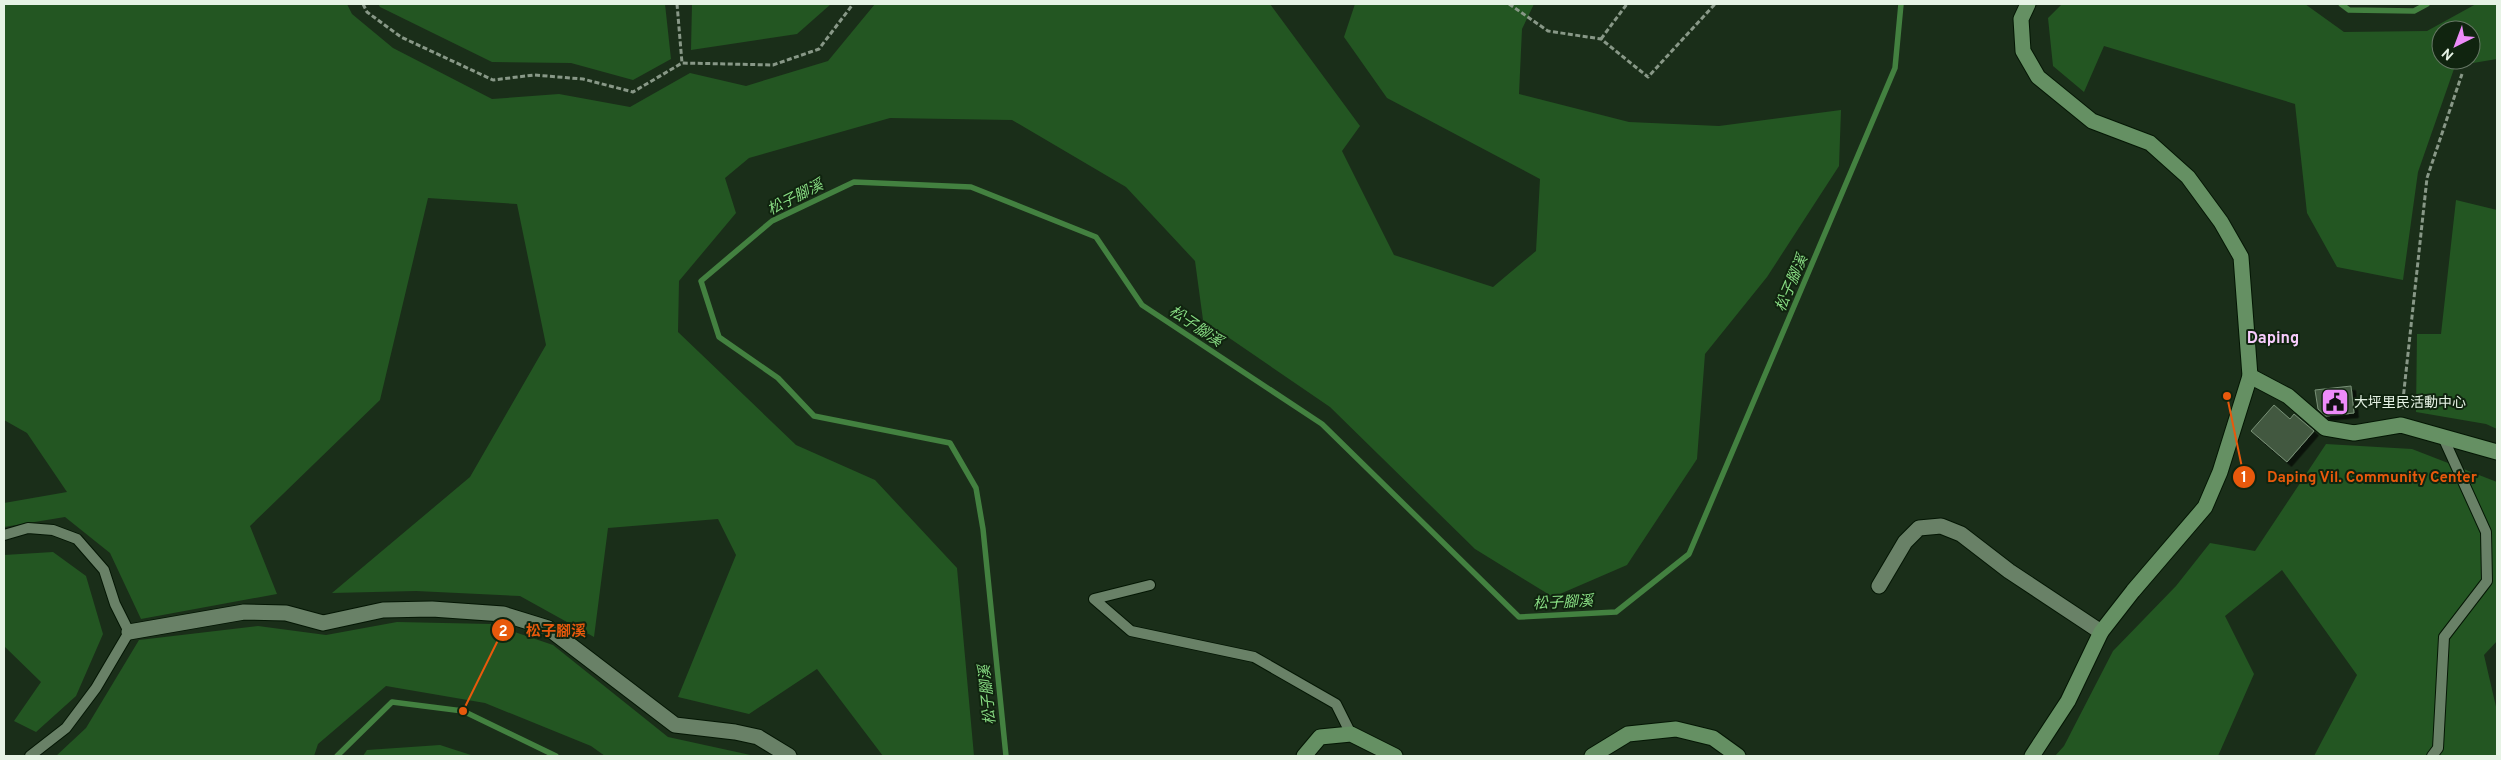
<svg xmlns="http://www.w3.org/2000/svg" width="2501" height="760" viewBox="0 0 2501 760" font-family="Overpass,'Noto Sans TC',sans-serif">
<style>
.green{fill:#235622;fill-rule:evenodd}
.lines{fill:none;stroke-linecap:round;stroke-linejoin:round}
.stream{stroke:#438140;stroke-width:5.5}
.building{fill:#435941;stroke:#789076;filter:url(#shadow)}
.lane-casing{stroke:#041604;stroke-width:12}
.street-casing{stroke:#041604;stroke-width:17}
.secondary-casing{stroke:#041604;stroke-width:17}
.path{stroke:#889887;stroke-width:3;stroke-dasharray:5 2.5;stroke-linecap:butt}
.lane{stroke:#698167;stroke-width:10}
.street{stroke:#698167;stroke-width:15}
.secondary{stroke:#659063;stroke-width:15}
.labels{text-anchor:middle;stroke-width:4;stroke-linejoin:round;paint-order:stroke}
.poi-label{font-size:14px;fill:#e6f3e5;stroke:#10240f;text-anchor:start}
.water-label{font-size:15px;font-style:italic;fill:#88dc83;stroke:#10240f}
.quarter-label{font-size:16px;font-weight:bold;fill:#f7ccfc;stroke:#10240f}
.leader{fill:none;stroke:#e8590c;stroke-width:2}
.callout-dot{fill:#e8590c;stroke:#10240f;stroke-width:2}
.mark-label{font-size:15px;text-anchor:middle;font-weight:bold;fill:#fff}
.callout-label{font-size:15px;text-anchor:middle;font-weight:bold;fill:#e8590c;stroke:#10240f;stroke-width:4;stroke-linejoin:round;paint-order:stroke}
</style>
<defs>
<filter id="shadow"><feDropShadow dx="4.5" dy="4.5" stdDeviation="0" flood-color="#0009"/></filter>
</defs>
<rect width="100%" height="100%" fill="#1a2e19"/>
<g class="green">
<path d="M4 4H347L352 14 393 48 492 99 559 94 630 107 690 73 746 86 828 61 875 4H1270L1360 126 1342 151 1394 255 1493 287 1536 251 1540 179 1387 98 1344 37 1355 4H1534L1522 29 1519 94 1629 122 1719 126 1841 110 1839 166 1767 277 1705 354 1697 459 1627 565 1553 597 1475 549 1330 407 1203 320 1195 261 1126 187 1012 120 890 118 749 158 725 178 736 213 679 281 678 332 796 445 875 480 957 568 974 756H883L817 669 749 714 678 697 736 555 718 519 608 528 594 637 520 596 416 591 332 593 470 477 546 345 517 204 428 198 380 400 250 526 277 594 141 619 110 553 65 517 4 527V503L67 492 27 433 4 420Z"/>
<path d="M378 4H665L671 59 633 80 571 63 492 62 380 7Z"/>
<path d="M692 4H831L797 34 691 50Z"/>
<path d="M2062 4H2305L2344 32 2427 31 2476 4H2497V59L2455 66 2418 172 2403 280 2337 267 2307 213 2295 104 2104 46 2084 92 2053 66 2048 18ZM2441 30H2471V60H2441Z"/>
<path d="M2456 200 2497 210V429L2486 424 2416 412 2417 334H2441Z"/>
<path d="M2326 444 2412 449 2497 482V641L2484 655 2497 711V756H2314L2357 675 2282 570 2225 616 2254 674 2218 756H2055L2064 746 2113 651 2176 586 2210 543 2255 551Z"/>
<path d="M53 552 86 576 103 634 76 696 36 732 14 721 41 682 4 646V555Z"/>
<path d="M397 622 491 624 553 645 668 737 755 756H605L591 746 485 703 386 686 318 744 314 756H56L86 728 139 640 258 626 326 635Z"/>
<path d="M440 745 474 756H363L367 750Z"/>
</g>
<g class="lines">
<g class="stream">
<path d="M2341 4 2349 10 2414 11 2427 4"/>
<path d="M337 756 392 702 463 711 556 756"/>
<path d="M1006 756 983 529 976 488 950 443 814 416 778 378 719 337 701 281 772 221 854 182 971 187 1096 237 1142 305 1322 424 1519 617 1616 612 1689 554 1895 68 1901 4"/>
</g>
</g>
<g class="building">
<path d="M2351 386 2354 413 2326 416 2318 409 2315 390Z"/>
<path d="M2274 405 2290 419 2294 414 2314 431 2287 462 2251 431Z"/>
</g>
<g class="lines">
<g class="lane-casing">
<g id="lane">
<path d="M4 535 28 528 53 530 77 539 104 570 115 604 129 632 96 688 66 728 30 756"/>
<path d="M1150 585 1094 599 1131 631 1254 657 1336 704 1351 734"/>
<path d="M2432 756 2438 748 2444 637 2487 581 2486 532 2442 435"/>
</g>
</g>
<g class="street-casing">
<g id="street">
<path d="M1879 586 1905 542 1919 528 1941 526 1961 534 2009 571 2101 632"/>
<path d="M129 632 244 612 286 613 323 623 383 610 432 609 503 614 548 628 675 725 735 732 758 737 789 756"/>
</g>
</g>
<g class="secondary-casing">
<g id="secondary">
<path d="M2028 4 2021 19 2023 51 2038 77 2092 121 2150 143 2188 177 2221 222 2241 257 2250 376 2220 472 2205 507 2133 591 2101 632 2068 701 2032 756"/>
<path d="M2250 376 2288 396 2325 428 2354 433 2401 425 2497 452"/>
<path d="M1304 756 1320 737 1351 734 1395 756"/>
<path d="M1592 756 1628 734 1676 729 1713 738 1738 756"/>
</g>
</g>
<g class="path">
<path d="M363 4 367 12 401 37 493 80 534 75 583 79 633 92 682 63 773 65 819 49 853 4"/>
<path d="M677 4 682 63"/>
<path d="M1509 4 1548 31 1601 39 1648 77 1715 4"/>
<path d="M1601 39 1627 4"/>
<path d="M2402 409 2427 178 2462 74"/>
</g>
<use href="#lane" class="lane"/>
<use href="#street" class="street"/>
<use href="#secondary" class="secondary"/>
</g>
<defs>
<g id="civic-square" transform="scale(1.4375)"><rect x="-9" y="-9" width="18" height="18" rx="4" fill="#ed8cf9" stroke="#10240f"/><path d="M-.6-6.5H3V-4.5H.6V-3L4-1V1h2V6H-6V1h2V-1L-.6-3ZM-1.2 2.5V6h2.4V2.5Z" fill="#111"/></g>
</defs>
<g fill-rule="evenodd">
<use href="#civic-square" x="2335" y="402"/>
</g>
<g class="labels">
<g class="poi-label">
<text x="2354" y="407">大坪里民活動中心</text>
</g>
<g class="water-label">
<text transform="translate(795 197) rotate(-27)" y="5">松子腳溪</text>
<text transform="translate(1791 283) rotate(-67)" y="5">松子腳溪</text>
<text transform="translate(1196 326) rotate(34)" y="5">松子腳溪</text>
<text transform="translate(1563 602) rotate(-3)" y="5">松子腳溪</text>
<text transform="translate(987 695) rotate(-96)" y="5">松子腳溪</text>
</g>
<g class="quarter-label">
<text x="2273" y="343">Daping</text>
</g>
</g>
<path class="leader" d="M2227 396L2244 477M463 711L503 630"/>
<g class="callout-dot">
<circle cx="2227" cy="396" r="5"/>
<circle cx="463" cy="711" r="5"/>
<circle cx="2244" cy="477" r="12"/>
<circle cx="503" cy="630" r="12"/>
</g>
<g class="mark-label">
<text x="2244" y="482">1</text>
<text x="503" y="636">2</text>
</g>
<g class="callout-label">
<text x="2372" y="482">Daping Vil. Community Center</text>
<text x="556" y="636">松子腳溪</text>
</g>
<rect width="2501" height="760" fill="none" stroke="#e6f3e5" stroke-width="10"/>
<g transform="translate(2456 45) rotate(222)"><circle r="24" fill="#10240f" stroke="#667765"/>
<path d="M0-4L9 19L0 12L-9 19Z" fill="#ed8cf9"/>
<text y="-8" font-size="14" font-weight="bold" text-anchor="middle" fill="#e6f3e5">N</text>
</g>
</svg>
